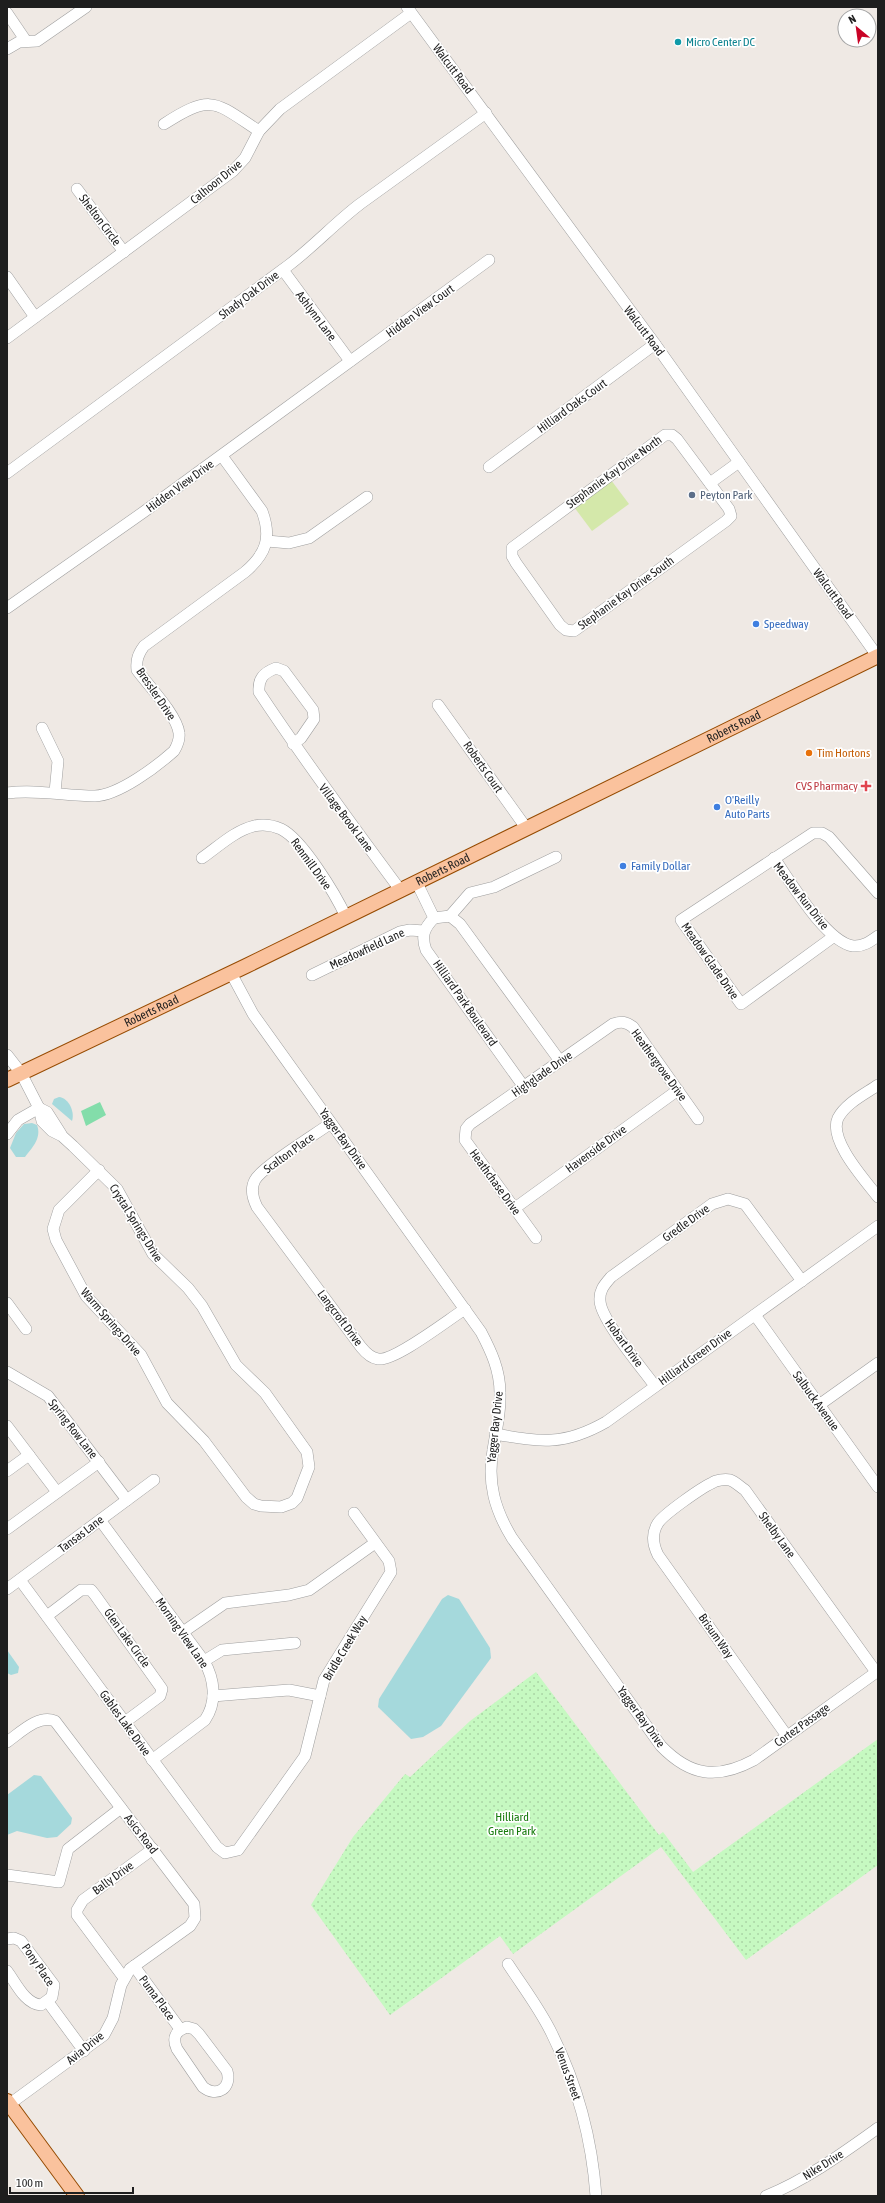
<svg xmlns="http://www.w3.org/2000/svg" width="885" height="2203" viewBox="0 0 885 2203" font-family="'Asap Condensed',sans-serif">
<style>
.grass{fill:#d4e8aa}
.park{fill:url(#park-dots)}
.pitch{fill:#83ddaa}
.water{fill:#a5d9dc}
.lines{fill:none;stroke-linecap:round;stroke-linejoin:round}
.minor-casing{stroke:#9f9f9f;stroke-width:12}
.major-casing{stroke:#964b02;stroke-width:16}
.minor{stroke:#fff;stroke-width:11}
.major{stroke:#fac29d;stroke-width:14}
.culture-dot{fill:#0f9aa8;stroke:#fff;stroke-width:1.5}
.service-dot{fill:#5c6f8a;stroke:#fff;stroke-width:1.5}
.shop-dot{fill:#3f7fe0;stroke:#fff;stroke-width:1.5}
.food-dot{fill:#e8710a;stroke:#fff;stroke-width:1.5}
.health-dot{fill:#e0444e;stroke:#fff;stroke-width:1.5}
.labels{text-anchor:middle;stroke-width:3.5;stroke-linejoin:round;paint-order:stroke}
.culture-label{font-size:12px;fill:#0d838f;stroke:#fff;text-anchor:start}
.street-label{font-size:12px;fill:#1e1e1e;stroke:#fff}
.service-label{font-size:12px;fill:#4e5e75;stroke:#fff;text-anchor:start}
.shop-label{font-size:12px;fill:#366cbe;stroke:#fff;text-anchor:start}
.food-label{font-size:12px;fill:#c56008;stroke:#fff;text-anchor:start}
.health-label{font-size:12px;fill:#be3a42;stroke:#fff;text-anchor:end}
.park-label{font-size:12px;fill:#177b0d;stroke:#fff}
</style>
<defs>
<pattern id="park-dots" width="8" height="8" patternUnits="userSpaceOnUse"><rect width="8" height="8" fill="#c6f9c1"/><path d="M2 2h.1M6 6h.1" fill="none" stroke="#aad5a5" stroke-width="1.8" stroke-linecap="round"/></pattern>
</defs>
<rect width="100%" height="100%" fill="#efe9e4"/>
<path class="grass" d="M611 480 629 504 592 531 574 507Z"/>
<path class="park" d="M536 1672 659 1835 663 1832 693 1872 878 1739V1865L746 1960 661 1847 513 1954 500 1936 390 2015 311 1905 353 1837 405 1774 410 1777 470 1721Z"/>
<path class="pitch" d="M100 1102 106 1115 86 1126 81 1111Z"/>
<g class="water">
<path d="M59 1097C69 1098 75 1112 72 1121L52 1104 54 1099Z"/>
<path d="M32 1123 37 1125C42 1138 32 1148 25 1157H16L10 1148 16 1133 24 1124Z"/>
<path d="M448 1595 459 1599 490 1648 491 1658 441 1726 423 1737 411 1739 378 1707 379 1699 442 1599Z"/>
<path d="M7 1650 19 1667 18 1673 11 1675 7 1673Z"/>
<path d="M34 1775 41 1776 72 1818 71 1824 57 1837 47 1838 17 1831 7 1835V1795Z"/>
</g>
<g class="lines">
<g class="minor-casing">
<g id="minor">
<path d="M407 7 655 344 878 657"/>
<path d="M7 13 26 41"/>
<path d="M7 49 19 42 37 41 86 7"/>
<path d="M164 124C212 93 215 102 259 131"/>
<path d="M77 189 124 252"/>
<path d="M283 270 350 361"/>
<path d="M7 277 35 317"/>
<path d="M7 338 233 171 245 158 259 131 280 109 411 13"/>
<path d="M665 435H672L677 439 729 509 731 516 726 521 574 631 566 630 560 625 516 563 512 556V548Z"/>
<path d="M489 467 655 344"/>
<path d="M7 473 289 265C314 246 335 223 360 204L486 113"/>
<path d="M710 483 739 462"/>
<path d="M267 541 289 543 309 538 367 497"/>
<path d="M7 608 145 511 489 260"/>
<path d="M438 705 527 829"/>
<path d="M42 728 58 761 55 792"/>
<path d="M293 744 301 738 314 719 313 710 284 671 276 668C263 673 258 679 259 692 304 760 352 825 401 891"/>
<path d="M7 793C37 789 65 796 95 796 119 795 156 767 174 751 177 746 180 740 179 733 177 715 148 685 137 670 136 660 138 654 144 646L245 572C266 554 272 538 262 511L222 456"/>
<path d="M202 858C218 847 234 831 254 826 263 824 272 825 281 829 302 839 336 895 346 917"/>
<path d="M774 858C790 881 826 942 853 946 863 947 871 941 878 936"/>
<path d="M417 883 434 918C424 928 421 936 426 950L524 1087"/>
<path d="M450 916 470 893 494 887 556 857"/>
<path d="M434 918 450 916 460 924 560 1061"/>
<path d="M833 937 741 1004 681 920 813 833H822L829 837 878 893"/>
<path d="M231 973 253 1014 481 1332C491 1351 500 1370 500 1393 501 1412 496 1431 493 1450 487 1483 495 1510 512 1538L661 1746C690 1776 717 1780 754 1760L878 1671"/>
<path d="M312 975 400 932 410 930 424 931"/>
<path d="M7 1055 21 1073 39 1108 42 1121 52 1131 62 1136 73 1146 117 1189 153 1254 188 1288 202 1306 236 1365 265 1393 307 1452 309 1467 297 1498 292 1503 281 1507 261 1506 254 1504 246 1497 204 1441 167 1403 141 1355 86 1296 56 1240 53 1229 59 1210 99 1170"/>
<path d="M878 1085C865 1094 846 1103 838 1118 828 1140 865 1180 878 1197"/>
<path d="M39 1108 47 1112 61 1134"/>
<path d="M331 1123C316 1134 262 1167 255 1180 250 1189 253 1199 257 1207L361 1347C365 1352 371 1358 378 1359 394 1362 449 1319 465 1309"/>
<path d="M7 1134 18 1120 39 1108"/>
<path d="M515 1208 678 1090"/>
<path d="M536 1238 465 1140 466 1129 470 1124 613 1024C622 1021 626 1022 633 1027L698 1119"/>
<path d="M7 1303 26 1329"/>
<path d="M755 1315 878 1487"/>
<path d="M7 1372 48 1396 127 1500"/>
<path d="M655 1386C642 1368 601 1320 600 1301 599 1290 605 1284 611 1277L712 1204 728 1199 745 1204 802 1281"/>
<path d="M819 1405 878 1363"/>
<path d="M7 1426 57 1492"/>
<path d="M495 1434C541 1442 564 1446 606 1422L878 1226"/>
<path d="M7 1471 29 1455"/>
<path d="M100 1520 204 1661C215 1680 217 1702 205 1720L152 1760"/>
<path d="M7 1529 99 1462"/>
<path d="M20 1580 217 1847 225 1853 238 1850 305 1756 324 1680 391 1572 389 1561 354 1513"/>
<path d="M7 1589 154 1480"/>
<path d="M47 1616 81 1590H91L95 1595 162 1689 160 1696 125 1722"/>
<path d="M183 1632 225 1603 289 1595 309 1590 375 1543"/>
<path d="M204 1661 222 1650 295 1643"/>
<path d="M213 1696 289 1690 320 1696"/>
<path d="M787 1736 658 1555C653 1545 651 1534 658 1523 664 1514 701 1488 712 1483 716 1480 725 1479 730 1480 736 1482 740 1487 745 1490L876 1672"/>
<path d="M7 1742C20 1733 38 1714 55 1721L194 1904 195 1918 190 1926 130 1969 121 1985 113 2018 104 2035 7 2106"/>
<path d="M7 1875 59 1882 68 1849 121 1808"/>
<path d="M7 1939 14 1938 21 1941 54 1985 52 1997 41 2005C25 2004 16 1983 7 1971"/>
<path d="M508 1964C523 1987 540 2009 552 2034 577 2084 592 2140 596 2196"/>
<path d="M134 1966 180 2029"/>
<path d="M124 1978 77 1915V1910L83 1900 153 1849"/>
<path d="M48 2002 84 2051"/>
<path d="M187 2027 194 2029 199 2034 227 2071C232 2088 217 2098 203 2087L177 2049C172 2038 175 2031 187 2027Z"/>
<path d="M766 2196C806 2180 843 2153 878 2128"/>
</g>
</g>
<g class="major-casing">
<g id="major">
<path id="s1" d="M7 1080 246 966 878 656"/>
<path d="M7 2101 77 2196"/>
</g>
</g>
<use href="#minor" class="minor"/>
<use href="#major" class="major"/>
</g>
<circle class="culture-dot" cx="678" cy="42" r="4"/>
<circle class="service-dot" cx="692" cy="495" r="4"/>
<g class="shop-dot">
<circle cx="756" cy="624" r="4"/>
<circle cx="717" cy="807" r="4"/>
<circle cx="623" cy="866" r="4"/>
</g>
<circle class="food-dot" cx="809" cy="753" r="4"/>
<path class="health-dot" d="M864 780h4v4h4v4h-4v4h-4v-4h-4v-4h4z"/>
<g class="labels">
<g class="culture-label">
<text x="686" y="46">Micro Center DC</text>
</g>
<g class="street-label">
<text transform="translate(453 69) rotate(53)" y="4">Walcutt Road</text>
<text transform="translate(216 182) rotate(-39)" y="4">Calhoon Drive</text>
<text transform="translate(100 220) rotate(53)" y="4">Shelton Circle</text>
<text transform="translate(249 295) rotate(-37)" y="4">Shady Oak Drive</text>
<text transform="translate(420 311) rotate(-36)" y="4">Hidden View Court</text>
<text transform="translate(316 316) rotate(53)" y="4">Ashlynn Lane</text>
<text transform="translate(644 331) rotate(53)" y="4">Walcutt Road</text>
<text transform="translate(572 406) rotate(-36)" y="4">Hilliard Oaks Court</text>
<text transform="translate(614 472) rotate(-36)" y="4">Stephanie Kay Drive North</text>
<text transform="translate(180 486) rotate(-36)" y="4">Hidden View Drive</text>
<text transform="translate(626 593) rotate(-36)" y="4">Stephanie Kay Drive South</text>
<text transform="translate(833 594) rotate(54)" y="4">Walcutt Road</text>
<text transform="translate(156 694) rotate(56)" y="4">Bressler Drive</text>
<text dy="4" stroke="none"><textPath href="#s1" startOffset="808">Roberts Road</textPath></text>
<text transform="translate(483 767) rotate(55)" y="4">Roberts Court</text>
<text transform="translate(346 818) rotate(53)" y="4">Village Brook Lane</text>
<text transform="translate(311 864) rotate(54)" y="4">Renmill Drive</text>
<text dy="4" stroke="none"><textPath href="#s1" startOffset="484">Roberts Road</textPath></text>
<text transform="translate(801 896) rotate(52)" y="4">Meadow Run Drive</text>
<text transform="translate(367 949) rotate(-25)" y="4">Meadowfield Lane</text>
<text transform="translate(710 961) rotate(55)" y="4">Meadow Glade Drive</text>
<text transform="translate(465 1003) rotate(55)" y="4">Hilliard Park Boulevard</text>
<text dy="4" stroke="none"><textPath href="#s1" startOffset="160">Roberts Road</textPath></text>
<text transform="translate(659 1065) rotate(54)" y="4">Heathergrove Drive</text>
<text transform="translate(542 1074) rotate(-35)" y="4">Highglade Drive</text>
<text transform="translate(343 1139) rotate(54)" y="4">Yagger Bay Drive</text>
<text transform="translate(596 1149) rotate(-36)" y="4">Havenside Drive</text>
<text transform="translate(289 1153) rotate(-36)" y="4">Scalton Place</text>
<text transform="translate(495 1182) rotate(54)" y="4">Heathchase Drive</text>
<text transform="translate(136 1223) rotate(58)" y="4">Crystal Springs Drive</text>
<text transform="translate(686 1223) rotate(-36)" y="4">Gredle Drive</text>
<text transform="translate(340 1318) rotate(53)" y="4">Langcroft Drive</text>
<text transform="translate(111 1322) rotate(49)" y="4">Warm Springs Drive</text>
<text transform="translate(624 1343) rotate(54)" y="4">Hobart Drive</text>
<text transform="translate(695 1357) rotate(-36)" y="4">Hilliard Green Drive</text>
<text transform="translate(816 1401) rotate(54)" y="4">Salbuck Avenue</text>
<text transform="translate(495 1427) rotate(-84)" y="4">Yagger Bay Drive</text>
<text transform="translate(73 1429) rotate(52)" y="4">Spring Row Lane</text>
<text transform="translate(81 1534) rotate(-37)" y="4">Tansas Lane</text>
<text transform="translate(777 1535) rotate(54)" y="4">Shelby Lane</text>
<text transform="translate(182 1633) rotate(55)" y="4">Morning View Lane</text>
<text transform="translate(716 1636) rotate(55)" y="4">Brisum Way</text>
<text transform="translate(127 1638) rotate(54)" y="4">Glen Lake Circle</text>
<text transform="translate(345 1648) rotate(-59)" y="4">Bridle Creek Way</text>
<text transform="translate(641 1717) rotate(54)" y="4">Yagger Bay Drive</text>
<text transform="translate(125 1723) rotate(54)" y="4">Gables Lake Drive</text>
<text transform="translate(802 1725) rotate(-36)" y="4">Cortez Passage</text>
<text transform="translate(141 1834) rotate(52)" y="4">Asics Road</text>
<text transform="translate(113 1878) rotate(-36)" y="4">Bally Drive</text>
<text transform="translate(38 1965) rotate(56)" y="4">Pony Place</text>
<text transform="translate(157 1998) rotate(54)" y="4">Puma Place</text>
<text transform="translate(85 2048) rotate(-39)" y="4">Avia Drive</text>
<text transform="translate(568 2074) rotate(70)" y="4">Venus Street</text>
<text transform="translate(823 2165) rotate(-32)" y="4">Nike Drive</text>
</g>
<g class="service-label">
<text x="700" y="499">Peyton Park</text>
</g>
<g class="shop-label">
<text x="764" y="628">Speedway</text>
<text x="725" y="804">O'Reilly<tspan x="725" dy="14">Auto Parts</tspan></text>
<text x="631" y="870">Family Dollar</text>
</g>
<g class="food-label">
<text x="817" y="757">Tim Hortons</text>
</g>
<g class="health-label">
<text x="858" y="790">CVS Pharmacy</text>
</g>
<g class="park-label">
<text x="512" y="1821">Hilliard<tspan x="512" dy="14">Green Park</tspan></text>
</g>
</g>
<rect width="885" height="2203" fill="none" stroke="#1e1e1e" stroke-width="16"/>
<g transform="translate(857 28) rotate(331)"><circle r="19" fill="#ffffff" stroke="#a5a5a5"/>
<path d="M0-3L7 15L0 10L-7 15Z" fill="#c90326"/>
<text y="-6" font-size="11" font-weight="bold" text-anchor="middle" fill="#1e1e1e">N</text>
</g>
<path d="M10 2187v6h123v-6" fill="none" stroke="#1e1e1e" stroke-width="2"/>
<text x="16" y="2187" font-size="12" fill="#1e1e1e" stroke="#ffffff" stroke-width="3" paint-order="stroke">100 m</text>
</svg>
